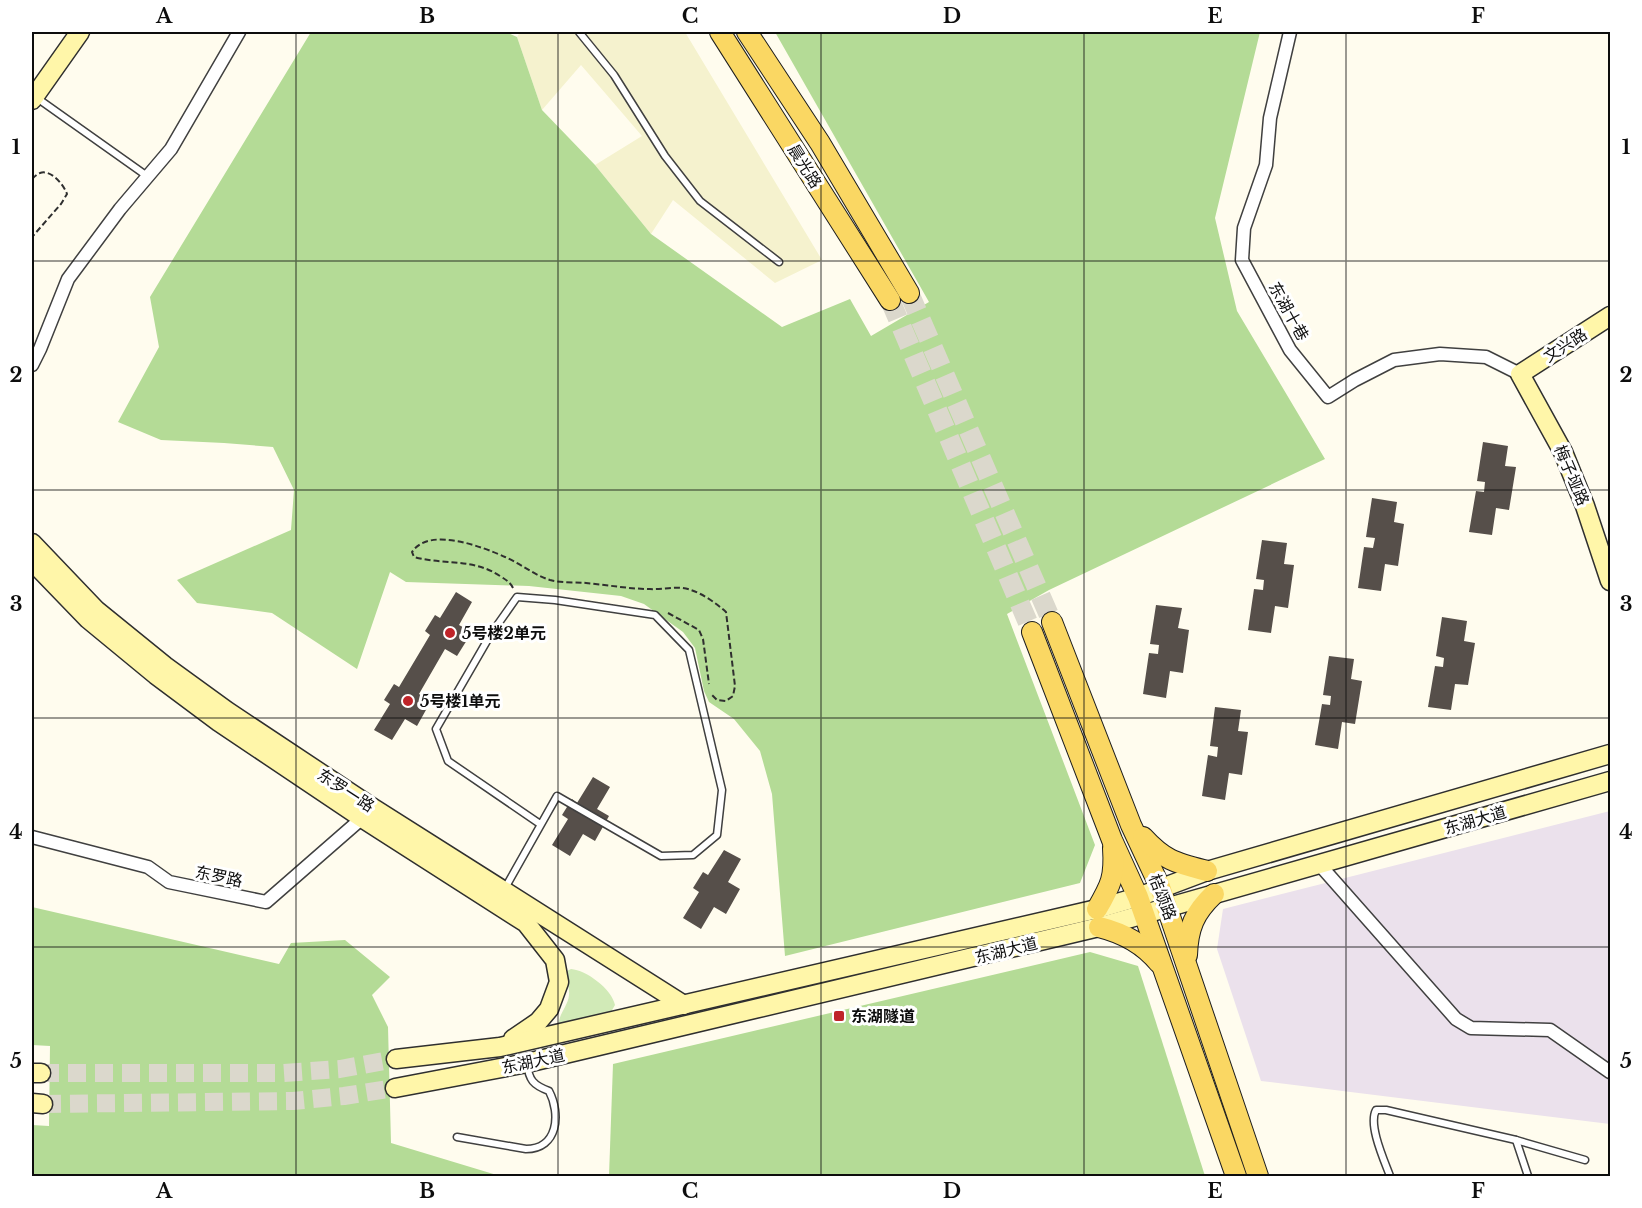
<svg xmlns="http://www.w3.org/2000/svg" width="1642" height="1208" viewBox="0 0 1642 1208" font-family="'Libre Baskerville','Noto Sans SC',serif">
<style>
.industrial{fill:#ebe1ec}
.farmland{fill:#f5f2ce}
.green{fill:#d1eab7}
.forest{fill:#b4db96}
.building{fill:#564f4a}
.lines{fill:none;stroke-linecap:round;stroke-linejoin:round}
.secondary-tunnel{stroke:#dbd8cc;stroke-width:18;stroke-dasharray:18 9;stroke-linecap:butt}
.primary-tunnel{stroke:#dbd8cc;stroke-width:20;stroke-dasharray:20 10;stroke-linecap:butt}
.lane-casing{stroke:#404040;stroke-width:9}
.street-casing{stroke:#404040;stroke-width:15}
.secondary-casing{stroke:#2f2f2f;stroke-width:21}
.primary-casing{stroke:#1e1e1e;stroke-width:22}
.path{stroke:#2f2f2f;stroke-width:2;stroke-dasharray:6 3;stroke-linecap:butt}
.lane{stroke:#fff;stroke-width:6}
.street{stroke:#fff;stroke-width:12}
.secondary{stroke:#fff6a9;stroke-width:18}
.primary{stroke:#fad763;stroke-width:20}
.grid{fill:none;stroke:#0d0d0d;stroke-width:1.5;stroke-opacity:0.55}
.poi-dot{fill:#bf2429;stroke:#fff;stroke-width:2}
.labels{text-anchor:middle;stroke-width:6;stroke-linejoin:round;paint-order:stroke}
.street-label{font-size:16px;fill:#0d0d0d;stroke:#fff}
.poi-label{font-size:16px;font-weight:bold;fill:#0d0d0d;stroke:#fff;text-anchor:start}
.neatline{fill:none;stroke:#0d0d0d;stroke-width:2}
.grid-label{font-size:20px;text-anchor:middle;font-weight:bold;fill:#0d0d0d}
</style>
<rect width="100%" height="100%" fill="#fffcee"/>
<path class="industrial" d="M1610 811V1124L1261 1081 1217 949 1223 909Z"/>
<path class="farmland" d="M520 32H685L822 260 775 283 673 200 651 234 595 165 642 136 581 65 542 110 517 37Z"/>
<path class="green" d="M571 969C586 970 612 989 615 1005L611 1012 559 1027C557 1015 568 1007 569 995 570 986 565 979 567 971Z"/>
<g class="forest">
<path d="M311 32H506L517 37 542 110 595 165 651 234 782 327 850 299 871 336 929 302 775 32H1260L1215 218 1237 311 1325 459 1049 590 1007 614 1095 845 1080 883 785 956 772 794 760 751 734 719 709 702 704 691 695 648 683 632 644 604 621 596 529 586 406 582 390 572 357 669 272 613 197 603 177 580 291 530 294 490 273 447 224 443 161 440 118 422 159 347 150 297Z"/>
<path d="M32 907 279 964 291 943 345 940 390 977 372 995 388 1027 391 1143 500 1176H32V1125L49 1126 50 1046 32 1045Z"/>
<path d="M1090 952 1138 966 1205 1176H609L613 1064Z"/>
</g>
<g class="building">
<path d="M1483 442 1508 446 1505 466 1516 467 1509 510 1496 508 1492 535 1469 532 1476 491 1484 492 1485 482 1477 481Z"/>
<path d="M1372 498 1397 502 1394 522 1404 524 1398 566 1385 564 1381 591 1358 588 1364 547 1373 548 1375 538 1366 537Z"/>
<path d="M1262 540 1287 543 1284 564 1294 565 1288 608 1275 606 1271 633 1248 630 1254 589 1263 590 1264 580 1256 579Z"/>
<path d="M456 592 472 602 459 625 472 632 457 656 445 649 419 694 431 701 417 726 405 719 392 740 374 730 390 704 384 700 394 684 399 687 430 635 425 631 435 615 440 618Z"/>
<path d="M1156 605 1182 608 1178 628 1189 630 1183 673 1170 671 1166 698 1143 694 1149 653 1158 654 1159 645 1150 644Z"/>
<path d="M1442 617 1467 621 1464 641 1475 643 1468 685 1455 684 1451 710 1428 707 1435 666 1443 667 1444 658 1436 656Z"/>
<path d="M1329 656 1354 659 1351 679 1362 681 1355 724 1342 722 1338 749 1315 745 1322 704 1330 705 1331 696 1323 695Z"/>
<path d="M1215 707 1241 710 1238 731 1248 732 1242 775 1229 773 1225 800 1202 796 1208 755 1217 757 1218 747 1210 746Z"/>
<path d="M593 777 610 787 597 809 609 816 595 841 583 834 570 856 552 845 568 819 562 815 572 799 577 803Z"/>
<path d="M724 850 741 859 728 882 740 889 726 914 714 907 701 929 683 918 699 892 693 888 703 872 708 875Z"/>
</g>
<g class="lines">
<g class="secondary-tunnel">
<path d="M41 1073H283L340 1069 396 1059"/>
<path d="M43 1104 293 1101 344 1096 395 1088"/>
</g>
<g class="primary-tunnel">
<path d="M909 293 1052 622"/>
<path d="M890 300 1032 632"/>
</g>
<g class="lane-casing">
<g id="lane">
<path d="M579 32 614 75 665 156 700 201 779 262"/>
<path d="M37 98 147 176"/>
<path d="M504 890 557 796 661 856 693 855 717 835 722 790 689 650 655 615 555 600 517 597 491 634 436 729 448 761 540 824"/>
<path d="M457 1137 526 1149C558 1149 561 1114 549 1091 533 1085 529 1080 527 1064"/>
<path d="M1516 1140 1528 1176"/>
<path d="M1390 1176C1384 1160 1368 1125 1376 1110H1386L1516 1140 1585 1160"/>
</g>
</g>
<g class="street-casing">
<g id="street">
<path d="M1290 32 1270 118 1266 165 1244 228 1242 260 1290 350 1328 397 1355 380 1394 360 1440 354 1486 357 1520 374"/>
<path d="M32 365 40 349 68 279 120 209 171 149 239 32"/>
<path d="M32 837 148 867 169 882 266 902 368 813"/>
<path d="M1319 864 1456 1019 1471 1028 1550 1030 1610 1072"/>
</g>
</g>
<g class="secondary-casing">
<g id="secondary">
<path d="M32 100 80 32"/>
<path d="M1610 316 1520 374 1563 452 1585 506 1610 581"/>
<path d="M32 543 96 610 165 666 227 711 373 808 684 1005"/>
<path d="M32 561 88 619 156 675 219 722 362 818 526 923 555 960 559 982 549 1009 538 1022 513 1039"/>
<path d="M396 1059 500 1047 1097 909 1138 897 1207 871 1610 754"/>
<path d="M32 1073H41"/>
<path d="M395 1088 527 1063 1099 927 1610 781"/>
<path d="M32 1103 43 1104"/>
</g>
</g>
<g class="primary-casing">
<g id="primary">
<path d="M720 32 890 300"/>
<path d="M747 32 820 143 909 293"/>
<path d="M1052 622 1131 825 1160 887 1258 1176"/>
<path d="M1032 632 1112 840 1138 897 1236 1176"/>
<path d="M1143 837C1165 861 1176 863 1207 871"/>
<path d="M1097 909C1111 885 1115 877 1113 848"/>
<path d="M1099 927C1123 933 1143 943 1159 963"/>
<path d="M1187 955C1188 928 1194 913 1214 894"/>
</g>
</g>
<g class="path">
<path d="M32 179C34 177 37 174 40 173 51 169 64 185 67 194L61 204 32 237"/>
<path d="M513 588C510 582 506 580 500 576 473 558 443 565 414 557L412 552C429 526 483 547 505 557 521 564 534 575 550 580 561 583 575 582 586 583 608 585 629 589 650 589 663 590 678 585 691 590 703 594 716 603 726 612L735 686 733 696 726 701 717 700 711 694"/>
<path d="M668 613 699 630 703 639 709 684"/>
</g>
<use href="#lane" class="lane"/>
<use href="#street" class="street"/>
<use href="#secondary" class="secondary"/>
<use href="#primary" class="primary"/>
</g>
<path class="grid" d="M296 32V1176M558 32V1176M821 32V1176M1084 32V1176M1346 32V1176M32 261H1610M32 490H1610M32 718H1610M32 947H1610"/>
<g class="poi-dot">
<circle cx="450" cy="633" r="6"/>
<circle cx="408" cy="701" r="6"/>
<rect x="833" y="1010" width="12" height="12" rx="3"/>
</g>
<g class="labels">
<g class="street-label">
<text transform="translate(805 166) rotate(58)" y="6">晨光路</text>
<text transform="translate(1289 311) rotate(61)" y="6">东湖十巷</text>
<text transform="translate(1565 345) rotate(-33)" y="6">文兴路</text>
<text transform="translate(1572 475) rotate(67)" y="6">梅子垭路</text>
<text transform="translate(346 790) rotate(33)" y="6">东罗一路</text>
<text transform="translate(1475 820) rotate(-16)" y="6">东湖大道</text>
<text transform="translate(219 876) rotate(12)" y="6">东罗路</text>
<text transform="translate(1163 897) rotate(69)" y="6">桔颂路</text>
<text transform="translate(1006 950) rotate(-14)" y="6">东湖大道</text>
<text transform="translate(533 1061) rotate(-12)" y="6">东湖大道</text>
</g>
<g class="poi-label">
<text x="462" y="639">5号楼2单元</text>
<text x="420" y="707">5号楼1单元</text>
<text x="851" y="1022">东湖隧道</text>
</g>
</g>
<rect width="1642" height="1208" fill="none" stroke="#ffffff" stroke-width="66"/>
<rect x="33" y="33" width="1576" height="1142" class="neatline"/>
<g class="grid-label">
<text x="164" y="23">A</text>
<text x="427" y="23">B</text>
<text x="690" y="23">C</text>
<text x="952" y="23">D</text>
<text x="1215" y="23">E</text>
<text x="1478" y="23">F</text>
<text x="16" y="154">1</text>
<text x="1626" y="154">1</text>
<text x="16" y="382">2</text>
<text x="1626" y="382">2</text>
<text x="16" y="611">3</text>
<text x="1626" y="611">3</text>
<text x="16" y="839">4</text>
<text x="1626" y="839">4</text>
<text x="16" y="1068">5</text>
<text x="1626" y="1068">5</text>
<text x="164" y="1198">A</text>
<text x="427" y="1198">B</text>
<text x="690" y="1198">C</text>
<text x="952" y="1198">D</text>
<text x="1215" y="1198">E</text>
<text x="1478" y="1198">F</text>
</g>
</svg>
